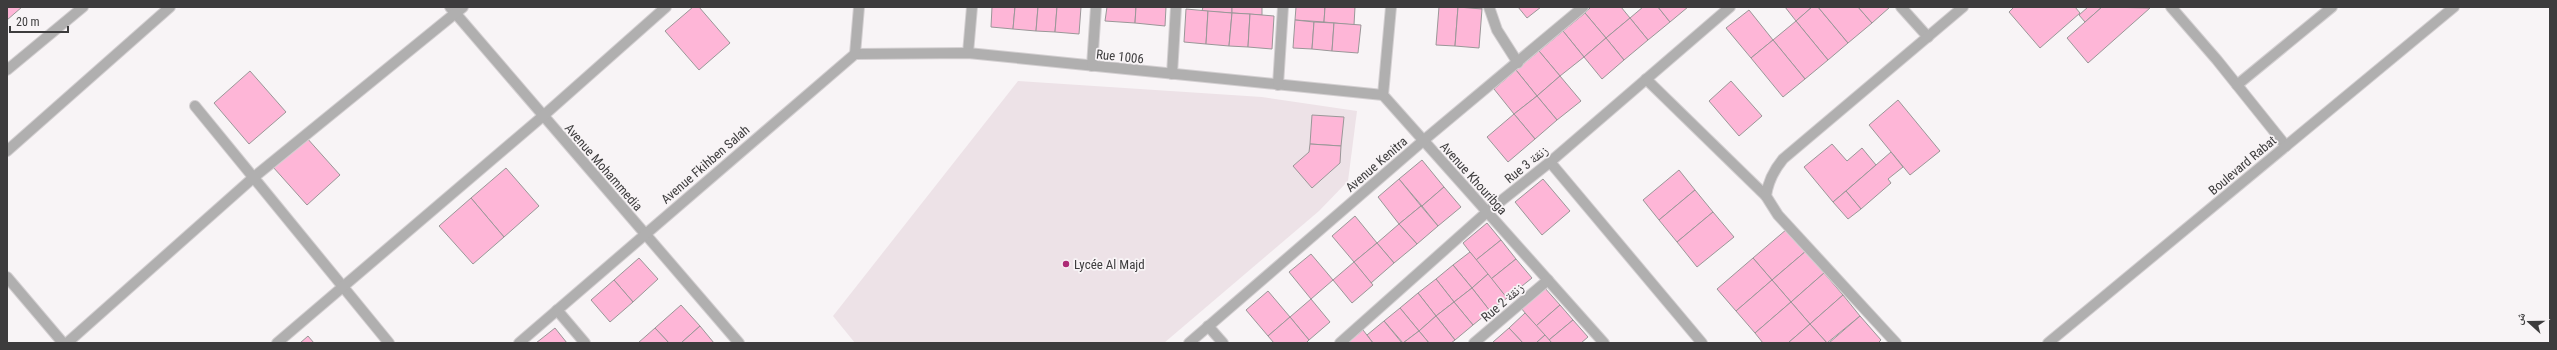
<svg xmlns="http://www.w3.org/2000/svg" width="2557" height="350" viewBox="0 0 2557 350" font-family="'Roboto Condensed','Noto Naskh Arabic',sans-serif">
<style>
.built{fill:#ede2e7}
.building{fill:#feb6d7;stroke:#9a9798}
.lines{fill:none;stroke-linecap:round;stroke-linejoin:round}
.minor-casing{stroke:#d3cfd1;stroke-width:12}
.minor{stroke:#b0afaf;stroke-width:10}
.poi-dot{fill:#ad2b76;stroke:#f8f4f6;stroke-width:1.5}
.labels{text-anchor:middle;stroke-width:3.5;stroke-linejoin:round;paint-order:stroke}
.street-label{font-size:13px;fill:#3d3c3d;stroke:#f8f4f6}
.poi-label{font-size:13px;fill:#3d3c3d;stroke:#f8f4f6;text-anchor:start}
</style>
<rect width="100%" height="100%" fill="#f8f4f6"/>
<path class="built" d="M1018 81 1262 97 1357 111 1348 181 1319 211 1164 343H855L833 316Z"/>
<g class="building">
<path d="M7 7H22L7 20Z"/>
<path d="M693 7H699L730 43 699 70 665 31Z"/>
<path d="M992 7H1015L1013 29 991 27Z"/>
<path d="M1015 7H1038L1036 31 1013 29Z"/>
<path d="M1038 7H1057L1055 32 1036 31Z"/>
<path d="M1057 7H1081L1079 34 1055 32Z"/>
<path d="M1107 7H1136L1135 23 1105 21Z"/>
<path d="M1136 7H1166L1165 26 1135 23Z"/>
<path d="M1203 7H1232V13L1202 11Z"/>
<path d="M1232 7H1262V15L1232 13Z"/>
<path d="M1296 7H1325L1324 22 1295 20Z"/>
<path d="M1325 7H1355L1354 25 1324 22Z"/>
<path d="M1439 7H1458L1455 46 1436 45Z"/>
<path d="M1457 7H1482V9Z"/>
<path d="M1458 7 1482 9 1479 48 1455 46Z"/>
<path d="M1518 7H1541L1527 18Z"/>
<path d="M1591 7H1621L1630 18 1606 38 1585 13Z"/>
<path d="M1643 7H1658L1670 22 1648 40 1630 18Z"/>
<path d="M1658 7H1688L1670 22Z"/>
<path d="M1785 7H1812L1796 21Z"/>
<path d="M1812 7H1818L1848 43 1828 60 1796 21Z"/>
<path d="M1818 7H1858L1872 23 1848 43Z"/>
<path d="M1858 7H1890L1872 23Z"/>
<path d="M2014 7H2075L2080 13 2040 48 2009 12Z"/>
<path d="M2088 7H2102L2085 22 2079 15Z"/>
<path d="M2102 7 2150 8 2088 63 2067 38Z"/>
<path d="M1186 9 1208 11 1206 44 1184 42Z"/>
<path d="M1749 10 1773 40 1751 58 1726 28Z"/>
<path d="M1208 11 1232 13 1229 46 1206 44Z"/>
<path d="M1232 13 1250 14 1248 47 1229 46Z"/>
<path d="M1585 13 1606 38 1584 57 1563 31Z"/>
<path d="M1250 14 1274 16 1272 49 1248 47Z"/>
<path d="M1630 18 1648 40 1624 60 1606 38Z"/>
<path d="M1295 20 1314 22 1312 49 1293 48Z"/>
<path d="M1796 21 1828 60 1805 79 1773 40Z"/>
<path d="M1314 22 1334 23 1332 51 1312 49Z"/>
<path d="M1334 23 1361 25 1358 53 1332 51Z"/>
<path d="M1563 31 1584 57 1560 76 1539 51Z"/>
<path d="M1606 38 1624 60 1602 79 1584 57Z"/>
<path d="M1773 40 1805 79 1783 97 1751 58Z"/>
<path d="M1539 51 1560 76 1537 96 1516 70Z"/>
<path d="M1516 70 1537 96 1514 114 1494 89Z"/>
<path d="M250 71 286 112 249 144 214 103Z"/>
<path d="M1560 76 1581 101 1557 120 1537 96Z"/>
<path d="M1731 81 1762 116 1739 136 1709 101Z"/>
<path d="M1537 96 1557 120 1535 139 1514 114Z"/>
<path d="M1898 100 1940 151 1910 175 1869 125Z"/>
<path d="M1514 114 1535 139 1508 162 1487 137Z"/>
<path d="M1312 115 1344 117 1341 146 1310 144Z"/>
<path d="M306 137 340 175 307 205 273 167Z"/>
<path d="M1310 144 1341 146 1340 163 1312 188 1293 166 1309 152Z"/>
<path d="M1832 144 1847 161 1862 148 1876 165 1833 202 1804 167Z"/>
<path d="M1891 152 1903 167 1888 179 1891 183 1861 209 1846 191Z"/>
<path d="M1422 160 1444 187 1422 206 1399 179Z"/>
<path d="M506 168 539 206 504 237 471 198Z"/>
<path d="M1679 170 1695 190 1659 220 1643 200Z"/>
<path d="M1399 179 1421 206 1399 224 1378 197Z"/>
<path d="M1543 179 1570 211 1542 235 1515 202Z"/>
<path d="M1444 187 1461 207 1438 226 1422 206Z"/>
<path d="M1695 190 1713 212 1677 242 1659 220Z"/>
<path d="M1846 191 1861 209 1848 219 1833 202Z"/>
<path d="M471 198 504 237 473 264 439 226Z"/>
<path d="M1421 206 1438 226 1417 244 1399 224Z"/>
<path d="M1713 212 1734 237 1697 267 1677 242Z"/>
<path d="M1355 216 1377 243 1354 262 1332 236Z"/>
<path d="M1487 223 1501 240 1476 260 1463 243Z"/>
<path d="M1399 224 1417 244 1394 263 1377 243Z"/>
<path d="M1787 229 1806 251 1772 280 1753 258Z"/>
<path d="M1501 240 1516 259 1491 279 1476 260Z"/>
<path d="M1377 243 1394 263 1371 283 1354 262Z"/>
<path d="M1806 251 1824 273 1791 302 1772 280Z"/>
<path d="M1470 252 1488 274 1472 288 1453 265Z"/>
<path d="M1311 254 1333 280 1311 299 1289 272Z"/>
<path d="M639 258 658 279 633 302 614 280Z"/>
<path d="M1753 258 1772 280 1736 311 1717 289Z"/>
<path d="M1516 259 1532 278 1507 298 1491 279Z"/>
<path d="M1354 262 1373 285 1352 303 1333 280Z"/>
<path d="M1453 265 1472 288 1454 302 1436 279Z"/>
<path d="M1824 273 1843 295 1810 324 1791 302Z"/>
<path d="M1488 274 1507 298 1490 311 1472 288Z"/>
<path d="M1436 279 1454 302 1436 316 1418 293Z"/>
<path d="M614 280 633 302 610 322 591 300Z"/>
<path d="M1772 280 1791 302 1755 333 1736 311Z"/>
<path d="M1544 287 1560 305 1536 326 1521 308Z"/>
<path d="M1472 288 1490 311 1473 325 1454 302Z"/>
<path d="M1268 291 1290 317 1268 336 1246 310Z"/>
<path d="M1418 293 1436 316 1419 331 1400 308Z"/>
<path d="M1843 295 1860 316 1827 343 1810 324Z"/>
<path d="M1311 299 1330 322 1309 340 1290 317Z"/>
<path d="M1454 302 1473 325 1455 340 1436 316Z"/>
<path d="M1791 302 1810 324 1788 343H1763L1755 333Z"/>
<path d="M681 305 700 326 681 343H669L655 328Z"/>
<path d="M1560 305 1573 320 1549 340 1536 326Z"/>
<path d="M1400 308 1419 331 1403 343 1384 321Z"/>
<path d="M1525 313 1545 335 1536 343H1523L1509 328Z"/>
<path d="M1436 316 1455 340 1451 343H1429L1419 331Z"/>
<path d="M1860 316 1881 340 1878 343H1829Z"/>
<path d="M1290 317 1309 340 1306 343H1274L1268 336Z"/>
<path d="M1573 320 1588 337 1581 343H1552L1549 340Z"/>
<path d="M1384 321 1402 343H1373L1367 335Z"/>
<path d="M1810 324 1827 343H1788Z"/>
<path d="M700 326 714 343H681Z"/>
<path d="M555 328 567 343H536Z"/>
<path d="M655 328 669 343H638Z"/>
<path d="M1509 328 1523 343H1494L1493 342Z"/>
<path d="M1363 330 1373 343H1347Z"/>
<path d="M1419 331 1429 343H1403Z"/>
<path d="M1545 335 1552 343H1536Z"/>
<path d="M308 336 314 343H300Z"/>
</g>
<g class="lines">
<g class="minor-casing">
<g id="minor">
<path d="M450 7 739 343"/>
<path d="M1391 7 1383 95 1604 343"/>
<path d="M1489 7 1497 30 1518 63"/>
<path d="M1901 7 1928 37"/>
<path d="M2171 7 2217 60 2286 146"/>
<path d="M968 53 972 7"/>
<path d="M855 54 968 53 1383 95"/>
<path d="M855 54 859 7"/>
<path d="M1092 66 1096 7"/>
<path d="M7 70 83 7"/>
<path d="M1172 74 1176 7"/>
<path d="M1646 79 1766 196"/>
<path d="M1278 85 1283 7"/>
<path d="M2237 85 2332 7"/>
<path d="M195 106 389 343"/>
<path d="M7 151 170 7"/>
<path d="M1550 162 1702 343"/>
<path d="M7 277 63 343"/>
<path d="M557 310 585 343"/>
<path d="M1208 326 1223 343"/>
<path d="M67 343 254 177 463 7"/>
<path d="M277 343 543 116 666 7"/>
<path d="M519 343 855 54"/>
<path d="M1189 343 1424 140 1583 7"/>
<path d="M1340 343 1487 212 1550 162 1730 7"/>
<path d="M1474 343 1548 280"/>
<path d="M1896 343 1778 215 1766 196C1768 181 1774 170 1783 159L1963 7"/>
<path d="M2048 343 2454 7"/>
</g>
</g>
<use href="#minor" class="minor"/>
</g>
<circle class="poi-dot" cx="1066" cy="264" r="4"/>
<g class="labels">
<g class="street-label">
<text transform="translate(1120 56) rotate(6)" y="5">Rue 1006</text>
<text transform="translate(705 164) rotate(-41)" y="5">Avenue Fkihben Salah</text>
<text transform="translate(1376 164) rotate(-41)" y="5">Avenue Kenitra</text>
<text transform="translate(1526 164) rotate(-39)" y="5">Rue 3 زنقة</text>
<text transform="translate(2242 165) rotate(-40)" y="5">Boulevard Rabat</text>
<text transform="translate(604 167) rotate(49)" y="5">Avenue Mohammedia</text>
<text transform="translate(1474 178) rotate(48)" y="5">Avenue Khouribga</text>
<text transform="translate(1502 302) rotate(-41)" y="5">Rue 2 زنقة</text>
</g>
<g class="poi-label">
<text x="1074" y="269">Lycée Al Majd</text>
</g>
</g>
<rect width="2557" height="350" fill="none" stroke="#3d3c3d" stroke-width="16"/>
<g transform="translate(2529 322) rotate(291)" stroke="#f8f4f6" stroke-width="3" paint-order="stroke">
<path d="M0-3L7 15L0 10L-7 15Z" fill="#3d3c3d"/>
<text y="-6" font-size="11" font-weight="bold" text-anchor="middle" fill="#3d3c3d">ش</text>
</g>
<path d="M10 26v6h58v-6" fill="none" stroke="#3d3c3d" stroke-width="2"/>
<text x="16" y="26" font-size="12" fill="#3d3c3d" stroke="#f8f4f6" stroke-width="3" paint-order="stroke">20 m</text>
</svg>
